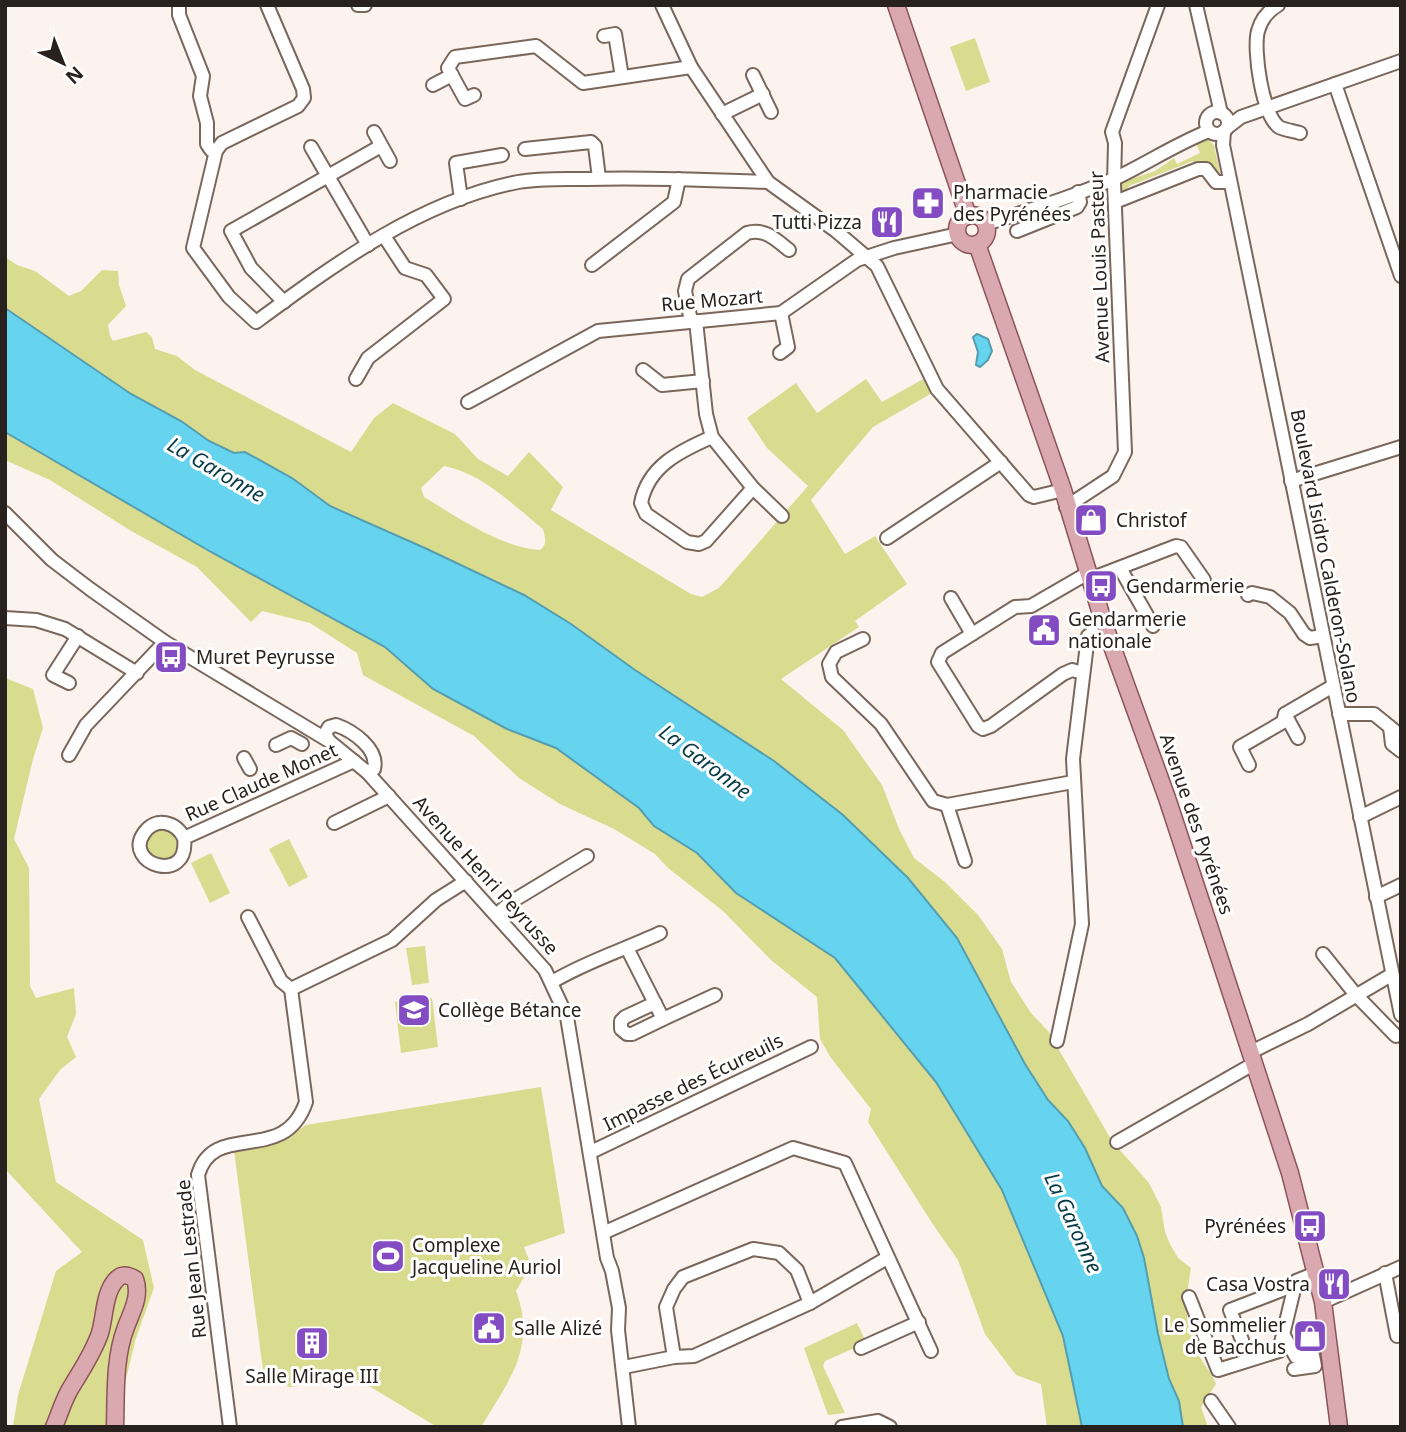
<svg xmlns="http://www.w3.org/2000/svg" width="1406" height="1432" viewBox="0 0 1406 1432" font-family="'Noto Sans',sans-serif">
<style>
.green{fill:#d9dc8f;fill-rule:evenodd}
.water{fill:#66d4ee;stroke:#549eaf;stroke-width:2}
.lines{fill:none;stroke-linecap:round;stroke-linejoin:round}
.minor-casing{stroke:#7a675c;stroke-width:16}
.major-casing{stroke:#8c5459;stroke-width:19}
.minor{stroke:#fff;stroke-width:12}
.major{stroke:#daa9af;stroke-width:16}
.labels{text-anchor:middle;stroke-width:6;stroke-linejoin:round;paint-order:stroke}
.poi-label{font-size:19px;fill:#29211d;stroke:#fff;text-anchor:start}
.street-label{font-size:19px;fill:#29211d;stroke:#fff}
.water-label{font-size:21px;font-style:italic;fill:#073c46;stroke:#fff}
</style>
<rect width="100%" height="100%" fill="#fcf2ee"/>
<g class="green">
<path d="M975 38 990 82 966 91 950 47Z"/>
<path d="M1206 138 1214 145 1221 178 1194 168 1193 161 1129 186 1125 194H1121L1119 185 1122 182 1155 171 1174 158 1177 164 1200 153 1196 143Z"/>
<path d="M5 257 17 265 35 271 69 296 81 291 102 270 118 271 119 285 126 306 108 325 110 336 113 341 146 332 152 337 155 349 177 356 195 370 351 452 374 418 393 403 455 434 478 459 508 476 529 452 563 487 551 510 691 594 702 597 719 588 808 486 767 448 747 418 796 383 817 413 866 379 882 402 925 378 934 392 873 427 811 500 845 554 875 536 907 584 855 621 859 627 781 679 843 730 882 785 899 829 914 858 945 882 978 915 1002 949 1011 982 1031 1013 1048 1031 1112 1141 1149 1183 1161 1207 1165 1232 1170 1244 1178 1258 1191 1268C1185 1306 1183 1318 1199 1355 1204 1365 1212 1373 1216 1384L1201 1407 1208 1427H1183L1179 1401 1169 1379 1158 1334 1144 1258 1137 1236 1123 1208 1102 1186 1085 1149 1068 1122 1048 1100 1025 1064 957 938 908 878 843 815 774 761 635 670 571 624 524 595 427 549 330 506 292 478 209 441 181 421 131 394 5 308ZM444 466C482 473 513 505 543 529 545 538 548 544 540 550 502 548 457 517 424 497L421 488Z"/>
<path d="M5 432 211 552 385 648 434 689 507 729 555 748 639 808 654 826 697 853 736 893 835 958 936 1082 1002 1190 1063 1336 1082 1427H1047L1041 1384 1016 1375 985 1334 958 1260 932 1223 868 1122 871 1109 831 1058 820 1039 817 997 771 960 723 911 668 868 655 854 614 829 560 804 519 778 474 736 363 675 357 653 310 623 262 611 251 622 197 567 133 532 50 480 5 460Z"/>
<path d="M5 678 33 689 43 728 33 759 14 839 29 868 30 986 36 998 74 988 76 1014 67 1037 76 1057 60 1070 39 1099 56 1182 143 1240 154 1288 136 1338 123 1391 122 1427H13L18 1395 56 1271 82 1252 7 1171 5 1166Z"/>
<path d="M165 825 178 837C178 849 177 856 166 861L149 858 144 836Z"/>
<path d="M289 839 308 877 289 887 269 849Z"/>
<path d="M211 853 230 893 210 903 191 863Z"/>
<path d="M425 946 429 983 412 985 406 948Z"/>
<path d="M432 998 438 1047 401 1053 395 1002Z"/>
<path d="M541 1087 565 1233 524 1247 531 1265 516 1291C537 1348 509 1380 481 1427H437L359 1380 288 1387 286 1383 265 1385 234 1151 282 1141 306 1125Z"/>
<path d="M857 1323 865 1340 870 1341 825 1361 823 1366 845 1413 828 1415 804 1348Z"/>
</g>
<g class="water">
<path d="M5 308 131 394 181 421 209 441 234 453 245 452 292 478 330 506 427 549 524 595 571 624 635 670 774 761 843 815 908 878 957 938 1025 1064 1048 1100 1068 1121 1085 1148 1102 1186 1123 1208 1137 1236 1144 1258 1158 1334 1169 1379 1179 1401 1183 1427H1082L1063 1336 1002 1190 936 1082 835 958 736 893 697 853 654 826 639 808 556 748 507 729 433 689 385 647 211 552 5 432Z"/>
<path d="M977 334 988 339 992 351 988 360 980 367 976 365 978 352 973 337Z"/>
</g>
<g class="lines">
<g class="minor-casing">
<g id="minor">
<path d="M179 5V15L203 76 200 96 207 123V144L211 150 216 151"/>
<path d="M267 5 303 89 304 98 298 106 222 143 216 151 193 248 229 297 256 322C335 264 420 201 518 182 540 178 564 179 587 179 647 177 708 180 768 182"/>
<path d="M358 5H365"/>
<path d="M662 5 691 67 768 182 836 231 877 266 937 389 1029 495 1034 497 1063 490"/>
<path d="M1196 5 1221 113"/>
<path d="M1278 5C1268 11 1261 19 1258 31 1253 49 1262 115 1279 127 1284 130 1294 131 1300 133"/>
<path d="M604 36 615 34 622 77"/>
<path d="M753 75 771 112"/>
<path d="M1335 84 1401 276"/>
<path d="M433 85 452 75"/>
<path d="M474 95 465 99 448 68 455 57 536 46 583 83 691 67"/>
<circle cx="1217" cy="123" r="11"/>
<path d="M722 114 763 94"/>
<path d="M1228 127 1241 117 1401 61"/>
<path d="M1224 131 1223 145 1401 1015"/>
<path d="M374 132 390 161"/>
<path d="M311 147 368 245"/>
<path d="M525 149 591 142 595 146 599 178"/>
<path d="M461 199 456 163 502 155"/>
<path d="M1115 202 1198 169H1206L1216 182H1230"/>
<path d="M986 224C1030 210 1076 196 1118 177 1149 162 1178 143 1209 131"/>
<path d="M1017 231 1077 207 1080 202 1078 192"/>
<path d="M592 265 674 202 679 179"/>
<path d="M284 302 251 268 231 231 381 146"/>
<path d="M691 321 685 291 688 279 747 233C765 228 775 239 789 250"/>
<path d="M696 321 706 414 712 437 753 488 782 516"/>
<path d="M780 353 788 347 781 313"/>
<path d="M643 370 662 385 703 381"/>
<path d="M356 379 368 358 444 299 426 275 405 268 384 236"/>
<path d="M468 402 598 331 781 313 857 260 894 248 958 234"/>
<path d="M712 437C680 451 648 466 641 503L646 514 687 542 699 544 706 541 753 488"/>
<path d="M1291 481 1401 447"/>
<path d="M1066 507 1113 476 1125 452 1114 184 1115 143 1112 132 1158 5"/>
<path d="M5 513 52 560 90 589 165 642 329 741 367 772 545 970 567 1017 607 1258 612 1271 619 1308 618 1330 629 1427"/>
<path d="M887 538 1001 462"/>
<path d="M1120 568 1153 626"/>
<path d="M1090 579 1176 546 1181 547 1204 580"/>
<path d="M1248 595 1252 593 1270 597 1290 613 1304 634 1310 638 1323 636"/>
<path d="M951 598 972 634"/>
<path d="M5 618 36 620 65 629 137 673"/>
<path d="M863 639 836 652 829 664 832 677 881 724 933 801 947 805 1073 782"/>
<path d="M1083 673 1072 670 1063 674 991 726 983 729 978 726 938 662 942 653 1015 607 1031 606 1088 573"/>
<path d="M69 683 53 675 78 636"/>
<path d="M1285 714 1298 738"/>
<path d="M1339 714H1374L1401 736"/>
<path d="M1390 727 1392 744 1401 751"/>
<path d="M329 741 325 734 329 727 336 725C353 731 379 749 374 769L367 772"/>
<path d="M276 745 291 738 302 744"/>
<path d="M69 755 86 725 165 642"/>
<path d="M244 758 250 769"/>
<path d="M1249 765 1240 747 1283 722 1285 714 1333 686"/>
<path d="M947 805 965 861"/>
<path d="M1360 817 1401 797"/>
<path d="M334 823 389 796"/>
<path d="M184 838C190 886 122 864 144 833 156 816 176 822 184 838L354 761"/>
<path d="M1376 897 1401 885"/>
<path d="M497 914 511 902 587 856"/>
<path d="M248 917 281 981 291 989"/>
<path d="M627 948 663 1019 715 995"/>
<path d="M1323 954 1356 995 1396 1036"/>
<path d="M552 982C587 961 624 950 660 933"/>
<path d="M291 989 392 940 436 900 466 881"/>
<path d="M655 1003 625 1017 621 1021V1029L627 1034H632L663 1019"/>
<path d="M1057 1041 1082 924 1073 759 1088 636 1104 624"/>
<path d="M1251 1052 1308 1024 1391 975"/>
<path d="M1117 1142 1255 1063"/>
<path d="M591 1152 811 1047"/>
<path d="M603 1233 793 1148 845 1163 931 1351"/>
<path d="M1385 1273 1397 1336"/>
<path d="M1189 1297 1218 1370 1279 1351 1296 1281 1316 1273"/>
<path d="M1323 1302 1401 1267"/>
<path d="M1283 1334 1296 1357 1313 1355 1315 1366 1294 1369"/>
<path d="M1242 1340 1230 1310 1295 1285"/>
<path d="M861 1348 919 1322"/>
<path d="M674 1357 666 1307 674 1289 683 1277 753 1249 779 1253 797 1270 810 1303"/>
<path d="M624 1367 674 1357 694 1356 810 1303 887 1258"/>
<path d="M1211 1401 1229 1427"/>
<path d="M230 1427 198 1175C214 1119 284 1167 306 1102L291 989"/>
<path d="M842 1427 878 1421 890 1427"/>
</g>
</g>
<g class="major-casing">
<g id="major">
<path d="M896 5 968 216"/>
<circle cx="972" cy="230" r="15"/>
<path d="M977 244 1063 490 1104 624 1167 798 1290 1173 1323 1302 1339 1427"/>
<path d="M54 1427C59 1415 63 1402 69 1391 80 1372 93 1354 100 1333 105 1316 104 1293 116 1280 122 1273 128 1275 135 1279 141 1296 132 1311 126 1327 114 1358 116 1394 115 1427"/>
</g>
</g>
<use href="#minor" class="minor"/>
<use href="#major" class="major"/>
</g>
<defs>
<g id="pharmacy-square" transform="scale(1.75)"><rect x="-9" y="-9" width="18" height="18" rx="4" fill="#844cc3" stroke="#fff"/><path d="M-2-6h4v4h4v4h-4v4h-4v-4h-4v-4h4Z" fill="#fff"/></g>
<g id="restaurant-square" transform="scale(1.75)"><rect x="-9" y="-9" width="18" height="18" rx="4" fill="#844cc3" stroke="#fff"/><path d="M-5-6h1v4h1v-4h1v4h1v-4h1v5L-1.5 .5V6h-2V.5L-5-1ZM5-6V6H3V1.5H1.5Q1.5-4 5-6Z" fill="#fff"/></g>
<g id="shop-square" transform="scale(1.75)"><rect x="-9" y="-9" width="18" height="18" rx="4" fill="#844cc3" stroke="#fff"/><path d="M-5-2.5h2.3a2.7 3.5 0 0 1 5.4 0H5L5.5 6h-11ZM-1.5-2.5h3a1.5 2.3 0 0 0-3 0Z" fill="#fff"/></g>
<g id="bus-square" transform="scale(1.75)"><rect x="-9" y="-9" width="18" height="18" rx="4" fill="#844cc3" stroke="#fff"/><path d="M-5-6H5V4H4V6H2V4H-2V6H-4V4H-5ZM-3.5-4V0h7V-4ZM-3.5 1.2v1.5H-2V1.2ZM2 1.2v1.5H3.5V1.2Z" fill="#fff"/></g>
<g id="civic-square" transform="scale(1.75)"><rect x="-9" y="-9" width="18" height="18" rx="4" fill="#844cc3" stroke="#fff"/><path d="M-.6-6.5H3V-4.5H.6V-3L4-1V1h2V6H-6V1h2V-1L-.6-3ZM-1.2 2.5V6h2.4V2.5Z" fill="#fff"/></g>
<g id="school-square" transform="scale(1.75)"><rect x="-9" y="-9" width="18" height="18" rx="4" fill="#844cc3" stroke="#fff"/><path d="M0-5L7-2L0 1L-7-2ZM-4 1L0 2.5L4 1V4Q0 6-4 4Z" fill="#fff"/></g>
<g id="stadium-square" transform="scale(1.75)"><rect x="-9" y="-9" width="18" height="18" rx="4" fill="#844cc3" stroke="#fff"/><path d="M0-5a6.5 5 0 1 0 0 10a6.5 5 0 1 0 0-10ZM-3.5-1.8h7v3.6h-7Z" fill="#fff"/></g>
<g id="building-square" transform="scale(1.75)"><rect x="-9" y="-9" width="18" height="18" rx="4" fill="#844cc3" stroke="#fff"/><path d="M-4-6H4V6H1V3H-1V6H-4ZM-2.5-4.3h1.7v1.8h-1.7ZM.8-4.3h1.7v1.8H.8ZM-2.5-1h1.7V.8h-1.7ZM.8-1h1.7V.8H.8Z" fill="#fff"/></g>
</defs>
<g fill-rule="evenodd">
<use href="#pharmacy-square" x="928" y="203"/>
<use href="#restaurant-square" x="887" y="222"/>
<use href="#shop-square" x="1091" y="520"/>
<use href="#bus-square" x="1101" y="586"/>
<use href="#civic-square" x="1044" y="630"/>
<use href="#bus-square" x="171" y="657"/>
<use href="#school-square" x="414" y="1010"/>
<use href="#bus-square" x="1310" y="1226"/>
<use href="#stadium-square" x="388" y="1256"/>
<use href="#restaurant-square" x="1334" y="1284"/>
<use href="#civic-square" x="489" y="1328"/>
<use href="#shop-square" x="1310" y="1336"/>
<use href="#building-square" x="312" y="1343"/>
</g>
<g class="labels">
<g class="poi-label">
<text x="953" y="199">Pharmacie<tspan x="953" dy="22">des Pyrénées</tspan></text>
<text x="862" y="229" text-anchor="end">Tutti Pizza</text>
<text x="1116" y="527">Christof</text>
<text x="1126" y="593">Gendarmerie</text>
<text x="1068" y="626">Gendarmerie<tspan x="1068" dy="22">nationale</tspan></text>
<text x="196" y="664">Muret Peyrusse</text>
<text x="438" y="1017">Collège Bétance</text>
<text x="1286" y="1233" text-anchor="end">Pyrénées</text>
<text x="412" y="1252">Complexe<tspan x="412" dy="22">Jacqueline Auriol</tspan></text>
<text x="1310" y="1291" text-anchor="end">Casa Vostra</text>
<text x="1286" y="1332" text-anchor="end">Le Sommelier<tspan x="1286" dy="22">de Bacchus</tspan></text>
<text x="514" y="1335">Salle Alizé</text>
<text x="312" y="1383" text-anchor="middle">Salle Mirage III</text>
</g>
<g class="street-label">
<text transform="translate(1099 267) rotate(-92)" y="7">Avenue Louis Pasteur</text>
<text transform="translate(712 300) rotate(-5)" y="7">Rue Mozart</text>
<text transform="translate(1326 556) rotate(79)" y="7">Boulevard Isidro Calderon-Solano</text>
<text transform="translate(261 782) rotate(-24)" y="7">Rue Claude Monet</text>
<text transform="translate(1197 824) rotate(71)" y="7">Avenue des Pyrénées</text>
<text transform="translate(486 875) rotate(48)" y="7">Avenue Henri Peyrusse</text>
<text transform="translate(693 1082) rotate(-26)" y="7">Impasse des Écureuils</text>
<text transform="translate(191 1259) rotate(-96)" y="7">Rue Jean Lestrade</text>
</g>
<g class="water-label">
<text transform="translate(216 470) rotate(30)" y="7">La Garonne</text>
<text transform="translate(705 762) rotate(37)" y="7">La Garonne</text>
<text transform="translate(1073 1223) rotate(65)" y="7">La Garonne</text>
</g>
</g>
<rect width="1406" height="1432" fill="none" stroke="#29211d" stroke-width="14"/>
<g transform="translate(63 63) rotate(137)" stroke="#ffffff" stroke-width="5" paint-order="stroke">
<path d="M0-5L12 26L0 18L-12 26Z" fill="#29211d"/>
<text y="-10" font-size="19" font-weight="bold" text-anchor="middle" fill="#29211d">N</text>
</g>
</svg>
